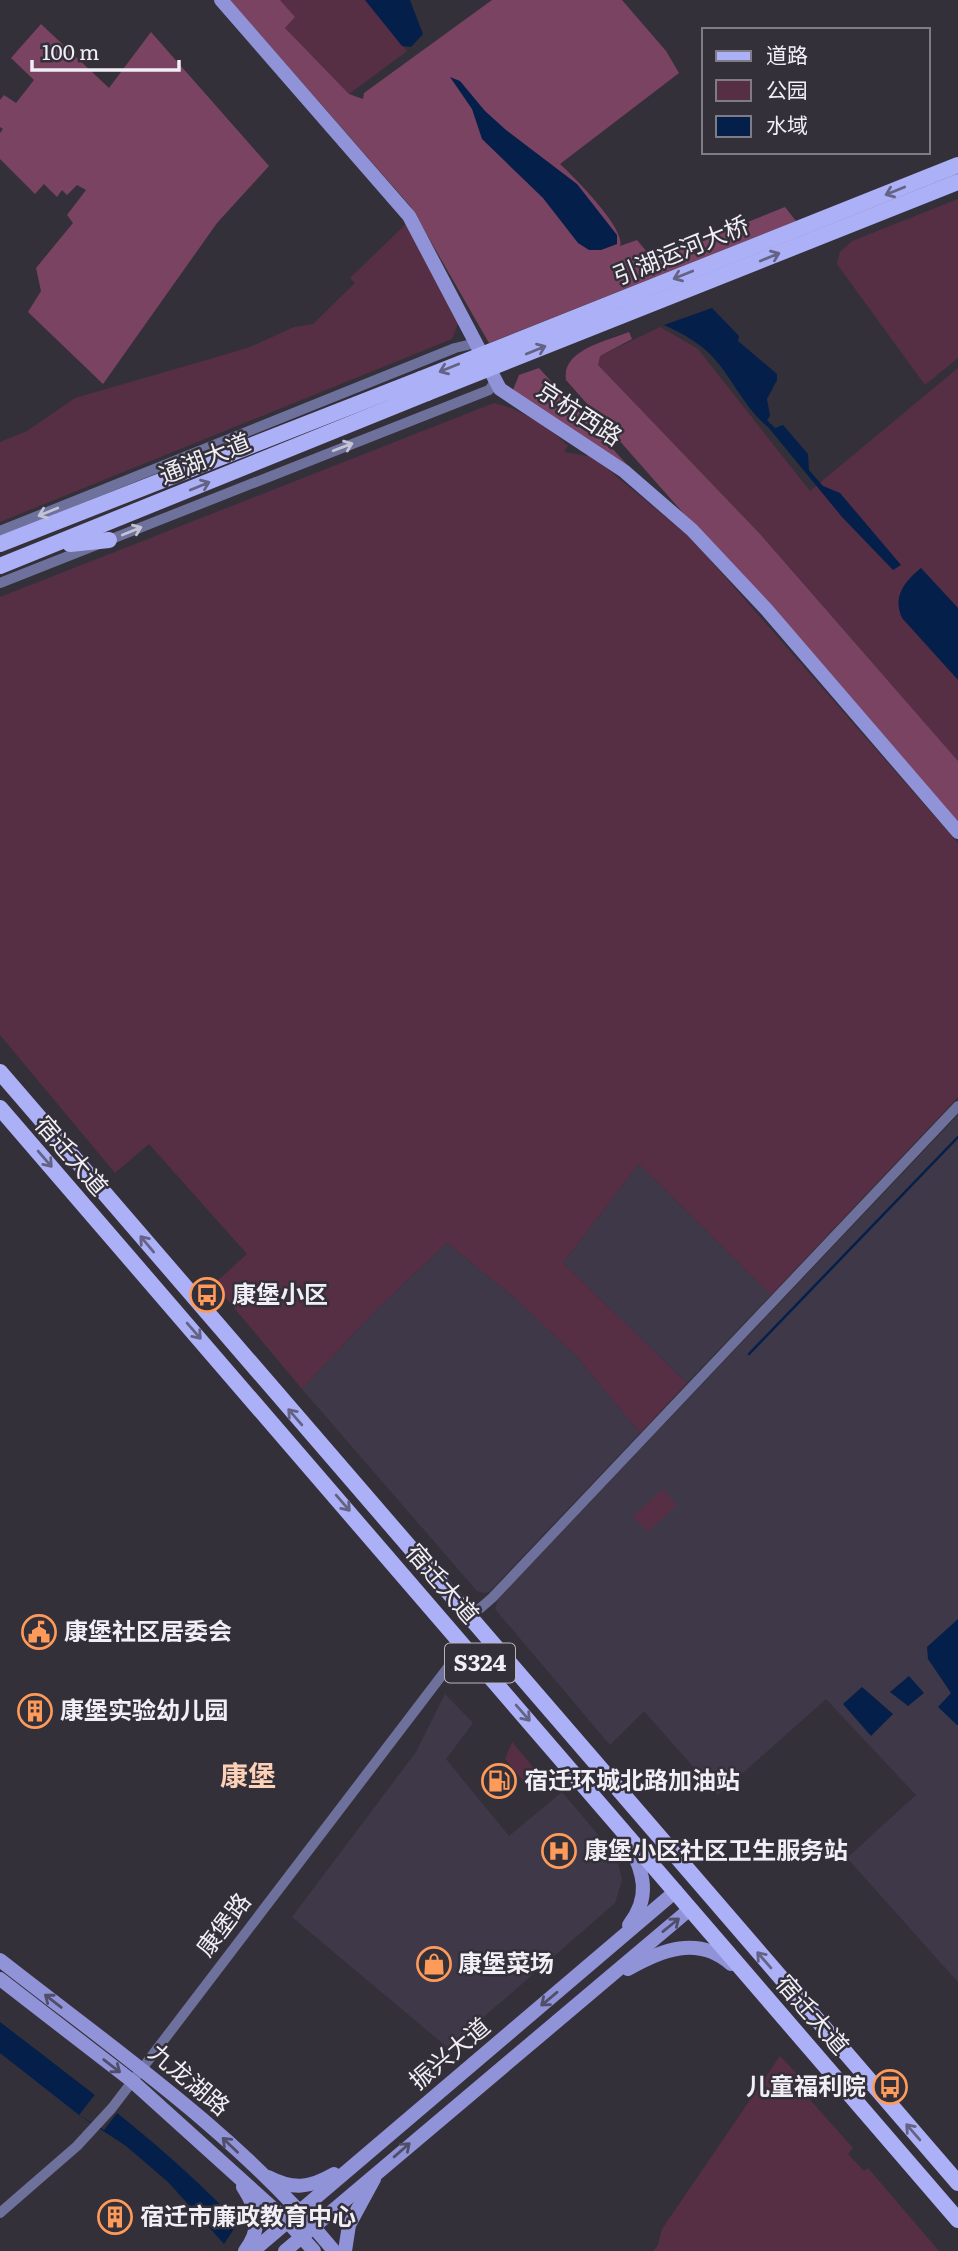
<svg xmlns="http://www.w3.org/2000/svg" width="958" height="2251" viewBox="0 0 958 2251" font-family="Literata,'Noto Sans SC',serif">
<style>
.built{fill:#3e3848}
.green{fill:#562f44}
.forest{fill:#7b4362}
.water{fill:#041f4a}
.pier{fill:#34303a}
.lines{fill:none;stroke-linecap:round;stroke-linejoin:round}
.stream{stroke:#041f4a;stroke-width:2.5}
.street{stroke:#6e719c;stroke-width:10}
.secondary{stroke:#9093d7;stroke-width:14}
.primary{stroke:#acb0f6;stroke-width:16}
.primary-bridge{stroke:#acb0f6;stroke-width:16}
.oneway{stroke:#646385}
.oneway2{stroke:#c3c2d6}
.oneway3{stroke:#504e69}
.labels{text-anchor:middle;stroke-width:5;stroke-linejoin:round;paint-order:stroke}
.shield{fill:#34303a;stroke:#b8b5bd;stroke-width:2}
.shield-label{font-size:23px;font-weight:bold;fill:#f1eef5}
.street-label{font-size:24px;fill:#f1eef5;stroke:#34303a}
.poi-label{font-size:24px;font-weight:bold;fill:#f1eef5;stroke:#34303a;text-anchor:start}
.quarter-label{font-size:28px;font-weight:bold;fill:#fcd1b7;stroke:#34303a}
</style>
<rect width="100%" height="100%" fill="#34303a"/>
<g class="built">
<path d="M958 1115V1982L847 1858 916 1795 826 1699 718 1795 644 1711 610 1745 495 1609 498 1599Z"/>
<path d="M639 1164 771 1295 687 1383 563 1263Z"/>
<path d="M447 1243 516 1299 577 1357 640 1433 489 1592 484 1593 477 1591 302 1389 375 1311Z"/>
<path d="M445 1694 473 1723 446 1759 509 1836 562 1792 617 1857 622 1880 615 1903 448 2048 292 1917 416 1752Z"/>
</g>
<g class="green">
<path d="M280 0H365L407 51 349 94 285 28 295 17Z"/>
<path d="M958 199V358L925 385 837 264 840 252 852 241Z"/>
<path d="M408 222 459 321 452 339 0 522V442L27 431 75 398 210 359 250 347 294 327 313 324 355 283 350 278Z"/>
<path d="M660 327 698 349 810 491 958 368V761L761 535 597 365 600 356Z"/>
<path d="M494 403C519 408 550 428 568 446L564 452 593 457 691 538 958 843V1097L771 1295 639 1164 563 1263 687 1383 640 1433 577 1357 516 1299 447 1243 375 1311 302 1389 214 1284 247 1254 149 1144 115 1173 0 1035V597Z"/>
<path d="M663 1489 677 1505 647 1532 633 1516Z"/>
<path d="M512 1742 544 1780 526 1784 505 1759Z"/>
<path d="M780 2056 796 2073 795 2083 853 2148 848 2154 864 2171 868 2168 939 2251H653L658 2245 662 2229Z"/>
</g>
<g class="forest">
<path d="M230 0H280L295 17 285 28 349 94 363 99 364 93 492 0H622L666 51 679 73 560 164C574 177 626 229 620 246L637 240 648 253 654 251 659 258 785 207 796 221 489 343 411 207Z"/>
<path d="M41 24 109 88 151 32 269 166 217 223 103 384 28 312 41 291 36 268 73 223 67 215 86 190 77 185 67 195 62 190 57 197 44 184 35 194 0 159V133L3 129 0 127V100L4 95 16 103 34 80 11 58Z"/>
<path d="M629 332 632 339 600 356 598 365 761 535 958 761V825L566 380C561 350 607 341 629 332Z"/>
<path d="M539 368 621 458 633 471 513 390 519 375Z"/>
</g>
<g class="water">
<path d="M365 0H410L423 34 411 47 402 46Z"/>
<path d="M450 77 460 81 485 111 506 130 577 184 617 235V244L601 250H589L578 243 543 198 482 139 472 109Z"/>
<path d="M712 308 739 336 738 341 777 374V380L767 399 770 416 767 420 775 428 783 425 808 454 809 470 823 486 840 493 901 565 893 570 842 517 768 427C746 409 735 384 718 363 704 345 684 334 664 325Z"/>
<path d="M921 568 958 608V680L902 618C892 596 905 581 921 568Z"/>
<path d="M958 1619V1725H957L938 1707 951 1693 928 1659 927 1647Z"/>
<path d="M909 1676 924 1693 908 1706 890 1692Z"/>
<path d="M862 1687 893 1714 871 1736 843 1704Z"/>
<path d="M0 2022C83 2086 167 2147 238 2223L224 2244 168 2182 126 2146 79 2115 0 2053Z"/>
</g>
<path class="pier" d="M97 2092 120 2109 104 2130 79 2115Z"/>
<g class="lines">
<path class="stream" d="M749 1354 958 1137"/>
<g class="street">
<path d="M0 531 455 348 476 343"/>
<path d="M0 583 489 390 495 382"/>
<path d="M469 1618 492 1598 958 1106"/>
<path d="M0 2213 77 2146 112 2108 465 1645"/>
</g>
<g class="secondary">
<path d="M221 0 409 216 500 389 624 471 692 530 767 610 958 832"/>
<path d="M629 1925C651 1897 644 1873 629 1844"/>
<path d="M0 1960C116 2051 240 2136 334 2251"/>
<path d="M628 1969C661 1950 698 1935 731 1964"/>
<path d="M0 1979 132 2081 287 2221 314 2251"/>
<path d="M268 2177C293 2190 310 2188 334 2174"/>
<path d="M243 2187C258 2210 262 2229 245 2251"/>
<path d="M253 2251 676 1891"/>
<path d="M285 2251 690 1909"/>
<path d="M345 2251 349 2225 374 2179"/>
</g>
<g class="primary">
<path d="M0 544 421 379"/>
<path d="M70 544 109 540"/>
<path d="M0 566 427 393"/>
<path d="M0 1072 958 2183"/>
<path d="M0 1108 958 2220"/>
</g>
<g class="primary-bridge">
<path d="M421 379 958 165"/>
<path d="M427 393 958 182"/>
</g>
</g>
<defs><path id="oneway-shaft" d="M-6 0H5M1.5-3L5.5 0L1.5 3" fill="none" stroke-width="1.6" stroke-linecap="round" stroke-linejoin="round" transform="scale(1.75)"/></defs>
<g class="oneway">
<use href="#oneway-shaft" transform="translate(895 191) rotate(158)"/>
<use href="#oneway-shaft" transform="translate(770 257) rotate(-22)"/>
<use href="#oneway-shaft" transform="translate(683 275) rotate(158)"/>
<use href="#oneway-shaft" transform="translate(536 350) rotate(-22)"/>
<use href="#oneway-shaft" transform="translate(449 368) rotate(158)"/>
<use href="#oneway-shaft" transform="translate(200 486) rotate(-22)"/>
<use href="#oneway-shaft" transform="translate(45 1159) rotate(49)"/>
<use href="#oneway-shaft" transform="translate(147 1244) rotate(-130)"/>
<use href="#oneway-shaft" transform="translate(194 1331) rotate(49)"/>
<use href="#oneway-shaft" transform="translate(295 1417) rotate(-131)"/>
<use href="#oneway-shaft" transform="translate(343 1503) rotate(49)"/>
<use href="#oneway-shaft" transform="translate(523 1713) rotate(49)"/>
<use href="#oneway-shaft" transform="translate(764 1960) rotate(-131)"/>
<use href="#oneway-shaft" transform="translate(913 2132) rotate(-131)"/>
</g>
<g class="oneway2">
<use href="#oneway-shaft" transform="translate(343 447) rotate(-21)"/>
<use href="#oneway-shaft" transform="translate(48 512) rotate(158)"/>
<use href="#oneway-shaft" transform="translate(132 531) rotate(-22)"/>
</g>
<g class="oneway3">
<use href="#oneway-shaft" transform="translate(671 1925) rotate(-39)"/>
<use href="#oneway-shaft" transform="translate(549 1999) rotate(140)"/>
<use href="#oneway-shaft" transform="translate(53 2001) rotate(-142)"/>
<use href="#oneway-shaft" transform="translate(112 2066) rotate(38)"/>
<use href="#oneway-shaft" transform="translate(230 2145) rotate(-136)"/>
<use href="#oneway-shaft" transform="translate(402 2150) rotate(-41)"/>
</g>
<defs>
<g id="bus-ring" transform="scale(1.75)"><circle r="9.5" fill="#34303a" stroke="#ff9b5a" stroke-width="1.5"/><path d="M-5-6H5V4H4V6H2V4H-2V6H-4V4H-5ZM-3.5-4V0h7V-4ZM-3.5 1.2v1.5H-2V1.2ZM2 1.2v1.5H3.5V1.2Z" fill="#ff9b5a"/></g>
<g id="civic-ring" transform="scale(1.75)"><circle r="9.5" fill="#34303a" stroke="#ff9b5a" stroke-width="1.5"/><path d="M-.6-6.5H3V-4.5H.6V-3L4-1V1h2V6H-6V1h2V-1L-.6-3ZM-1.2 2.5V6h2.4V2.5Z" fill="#ff9b5a"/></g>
<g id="building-ring" transform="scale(1.75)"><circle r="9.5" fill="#34303a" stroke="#ff9b5a" stroke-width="1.5"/><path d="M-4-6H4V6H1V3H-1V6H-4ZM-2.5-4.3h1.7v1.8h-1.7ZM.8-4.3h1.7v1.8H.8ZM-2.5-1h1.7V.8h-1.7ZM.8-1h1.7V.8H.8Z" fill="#ff9b5a"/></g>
<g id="fuel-ring" transform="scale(1.75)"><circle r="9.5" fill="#34303a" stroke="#ff9b5a" stroke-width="1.5"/><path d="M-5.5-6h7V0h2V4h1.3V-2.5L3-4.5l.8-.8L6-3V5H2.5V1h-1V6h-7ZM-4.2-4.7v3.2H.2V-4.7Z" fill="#ff9b5a"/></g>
<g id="hospital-ring" transform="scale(1.75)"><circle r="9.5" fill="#34303a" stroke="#ff9b5a" stroke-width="1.5"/><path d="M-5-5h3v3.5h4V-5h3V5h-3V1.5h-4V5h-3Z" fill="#ff9b5a"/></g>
<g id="shop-ring" transform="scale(1.75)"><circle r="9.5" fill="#34303a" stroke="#ff9b5a" stroke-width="1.5"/><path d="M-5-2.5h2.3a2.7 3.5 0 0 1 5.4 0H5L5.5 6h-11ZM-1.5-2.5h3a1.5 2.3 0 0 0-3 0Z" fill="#ff9b5a"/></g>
</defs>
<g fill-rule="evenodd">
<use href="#bus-ring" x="207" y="1295"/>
<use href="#civic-ring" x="39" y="1632"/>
<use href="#building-ring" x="35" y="1711"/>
<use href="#fuel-ring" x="499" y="1781"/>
<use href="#hospital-ring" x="559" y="1851"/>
<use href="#shop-ring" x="434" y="1964"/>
<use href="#bus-ring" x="890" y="2087"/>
<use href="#building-ring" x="115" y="2217"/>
</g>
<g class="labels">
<rect class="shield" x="445" y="1643.5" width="70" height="39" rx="5"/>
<g class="shield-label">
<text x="480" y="1671">S324</text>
</g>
<g class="street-label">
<text transform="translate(681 251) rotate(-22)" y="8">引湖运河大桥</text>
<text transform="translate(579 414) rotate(33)" y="8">京杭西路</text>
<text transform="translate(205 459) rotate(-22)" y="8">通湖大道</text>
<text transform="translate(71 1156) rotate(49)" y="8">宿迁大道</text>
<text transform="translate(442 1584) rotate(49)" y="8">宿迁大道</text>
<text transform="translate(224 1925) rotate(-53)" y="8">康堡路</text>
<text transform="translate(812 2015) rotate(49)" y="8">宿迁大道</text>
<text transform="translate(450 2054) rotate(-40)" y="8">振兴大道</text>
<text transform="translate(189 2080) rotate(40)" y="8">九龙湖路</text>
</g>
<g class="poi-label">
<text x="232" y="1303">康堡小区</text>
<text x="64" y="1640">康堡社区居委会</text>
<text x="60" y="1719">康堡实验幼儿园</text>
<text x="524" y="1789">宿迁环城北路加油站</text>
<text x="584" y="1859">康堡小区社区卫生服务站</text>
<text x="458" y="1972">康堡菜场</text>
<text x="866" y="2095" text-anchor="end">儿童福利院</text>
<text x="140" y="2225">宿迁市廉政教育中心</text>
</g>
<g class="quarter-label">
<text x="248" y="1786">康堡</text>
</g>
</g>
<rect x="702" y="28" width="228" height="126" fill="#34303a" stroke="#807c85" stroke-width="2"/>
<rect x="716" y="51" width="35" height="10" fill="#acb0f6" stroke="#807c85" stroke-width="2"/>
<text x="766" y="63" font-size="21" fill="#f1eef5">道路</text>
<rect x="716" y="80" width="35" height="21" fill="#562f44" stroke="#807c85" stroke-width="2"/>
<text x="766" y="98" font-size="21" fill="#f1eef5">公园</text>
<rect x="716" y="116" width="35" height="21" fill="#041f4a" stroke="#807c85" stroke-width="2"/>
<text x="766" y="133" font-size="21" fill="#f1eef5">水域</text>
<path d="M32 60v10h147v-10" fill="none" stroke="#f1eef5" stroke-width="3.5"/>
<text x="42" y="60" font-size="21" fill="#f1eef5" stroke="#34303a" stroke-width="5" paint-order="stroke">100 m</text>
</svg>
